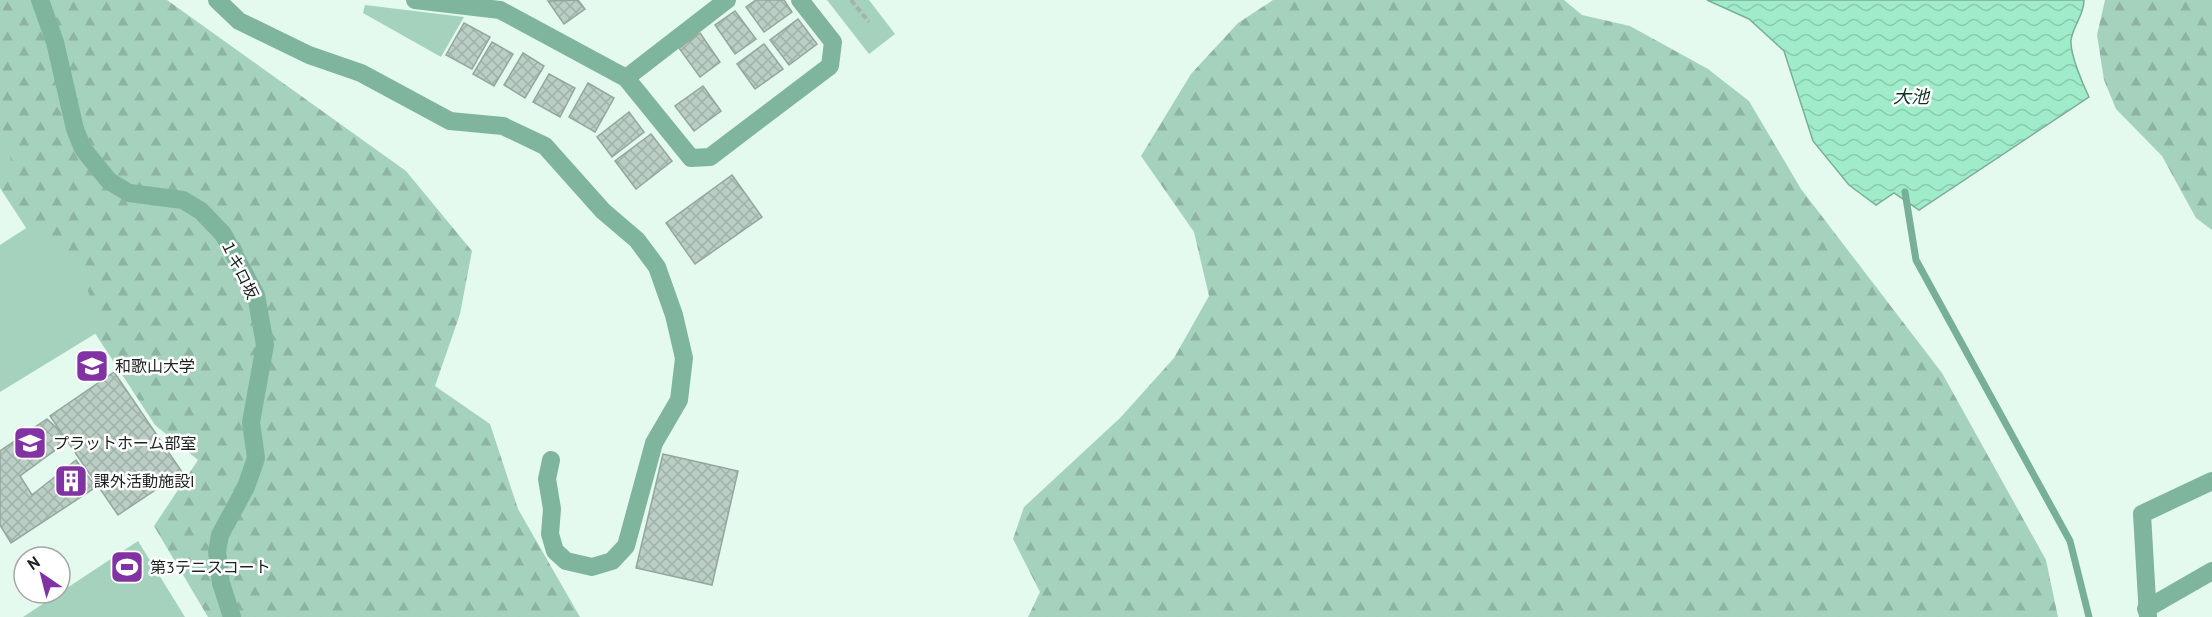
<svg xmlns="http://www.w3.org/2000/svg" width="2212" height="617" viewBox="0 0 2212 617" font-family="'PT Sans','Noto Sans JP',sans-serif">
<style>
.forest{fill:url(#forest-firs)}
.park{fill:#a5d2bd}
.water{fill:url(#water-waves);stroke:#78af97;stroke-width:1.5}
.lines{fill:none;stroke-linecap:round;stroke-linejoin:round}
.stream{stroke:#78af97;stroke-width:7}
.building{fill:url(#building-cross-hatch);stroke:#93a79d;stroke-width:1.5}
.path{stroke:#a3b3ab;stroke-width:4;stroke-dasharray:6 3;stroke-linecap:butt}
.minor{stroke:#7fb59c;stroke-width:18}
.labels{text-anchor:middle;stroke-width:5;stroke-linejoin:round;paint-order:stroke}
.street-label{font-size:16px;fill:#1b221f;stroke:#fff}
.poi-label{font-size:16px;fill:#1b221f;stroke:#fff;text-anchor:start}
.water-label{font-size:18px;font-style:italic;fill:#113426;stroke:#fff}
</style>
<defs>
<pattern id="forest-firs" width="22" height="20" patternUnits="userSpaceOnUse" patternTransform="scale(1.5)"><rect width="22" height="20" fill="#a5d2bd"/><path d="M5 1l3.5 6h-7zM16 11l3.5 6h-7z" fill="#8db4a2"/></pattern>
<pattern id="water-waves" width="16" height="10" patternUnits="userSpaceOnUse" patternTransform="scale(1.5)"><rect width="16" height="10" fill="#a0ecca"/><path d="M0 5q4-4 8 0t8 0" fill="none" stroke="#89caad"/></pattern>
<pattern id="building-cross-hatch" width="8" height="8" patternUnits="userSpaceOnUse" patternTransform="scale(1.5)"><rect width="8" height="8" fill="#bacec4"/><path d="M0 0l8 8M0 8l8-8" fill="none" stroke="#9fb1a8"/></pattern>
</defs>
<rect width="100%" height="100%" fill="#e5faef"/>
<g class="forest">
<path d="M0 0H167L406 171 472 251 460 314 435 386 490 424 518 509 580 617H208L154 526 198 460 155 425 0 188Z"/>
<path d="M1273 0H1564L1582 15 1630 26 1708 69 1749 101 1801 189 1942 373 2046 560 2058 617H1028L1040 592 1013 539 1024 507 1120 418 1174 358 1209 296 1194 232 1141 156 1191 74 1238 23Z"/>
<path d="M2105 0H2212V230L2196 218 2162 156 2116 109 2104 80 2097 35Z"/>
</g>
<g class="park">
<path d="M827 0H869L895 34 869 54Z"/>
<path d="M365 5 464 17 441 57 363 13Z"/>
<path d="M0 123 11 160 0 167Z"/>
<path d="M34 223 79 269 103 329 0 392V245Z"/>
<path d="M138 541 185 617H23Z"/>
</g>
<path class="water" d="M1707 0H2084C2084 16 2072 27 2071 41 2070 54 2083 85 2089 97L1919 210 1894 193 1876 205 1849 185 1813 141 1784 51 1749 19Z"/>
<g class="lines">
<path class="stream" d="M1905 192 1916 260 2070 541 2089 617"/>
</g>
<g class="building">
<path d="M578 0 585 9 564 24 548 1Z"/>
<path d="M756 0H784L792 12 764 32 746 7Z"/>
<path d="M735 11 756 39 735 54 715 25Z"/>
<path d="M798 19 817 44 789 65 770 40Z"/>
<path d="M464 23 490 37 472 69 446 55Z"/>
<path d="M700 33 720 62 700 77 679 48Z"/>
<path d="M492 42 513 54 494 86 473 74Z"/>
<path d="M764 44 783 69 755 89 737 64Z"/>
<path d="M523 53 544 66 525 98 504 85Z"/>
<path d="M549 74 575 88 560 117 533 102Z"/>
<path d="M588 83 614 98 595 132 569 117Z"/>
<path d="M703 86 721 111 694 131 675 106Z"/>
<path d="M629 112 644 132 612 157 597 137Z"/>
<path d="M651 134 672 161 636 189 615 161Z"/>
<path d="M732 175 762 217 695 264 666 223Z"/>
<path d="M114 372 182 472 118 515 50 416Z"/>
<path d="M47 419 58 429 65 443 20 476 32 495 76 460 96 487 11 543 0 525V451Z"/>
<path d="M663 454 738 471 712 585 636 568Z"/>
</g>
<g class="lines">
<path class="path" d="M851 0 869 22"/>
<g class="minor">
<path d="M40 0 55 42 75 129 83 149 109 181 129 193 183 200 201 211 223 234 256 295 265 345 251 422 256 458 246 487 220 535 217 552 221 583 232 617"/>
<path d="M217 0 239 21 309 55 361 73 450 121 503 126 545 146 603 211 637 240 657 267 674 315 684 358 679 400 654 443 626 546 612 561 592 567 566 561 555 551 550 534 552 509 547 479 551 460"/>
<path d="M415 0 500 10 626 78 691 158 710 157 830 66 833 42 800 0"/>
<path d="M626 78 727 0"/>
<path d="M2146 609 2212 571"/>
<path d="M2148 617 2142 514 2212 481"/>
</g>
</g>
<defs>
<g id="university-square" transform="scale(1.725)"><rect x="-9" y="-9" width="18" height="18" rx="4" fill="#8233a3" stroke="#fff"/><path d="M0-5L7-2L0 1L-7-2ZM-4 1L0 2.5L4 1V4Q0 6-4 4Z" fill="#fff"/></g>
<g id="building-square" transform="scale(1.725)"><rect x="-9" y="-9" width="18" height="18" rx="4" fill="#8233a3" stroke="#fff"/><path d="M-4-6H4V6H1V3H-1V6H-4ZM-2.5-4.3h1.7v1.8h-1.7ZM.8-4.3h1.7v1.8H.8ZM-2.5-1h1.7V.8h-1.7ZM.8-1h1.7V.8H.8Z" fill="#fff"/></g>
<g id="stadium-square" transform="scale(1.725)"><rect x="-9" y="-9" width="18" height="18" rx="4" fill="#8233a3" stroke="#fff"/><path d="M0-5a6.5 5 0 1 0 0 10a6.5 5 0 1 0 0-10ZM-3.5-1.8h7v3.6h-7Z" fill="#fff"/></g>
</defs>
<g fill-rule="evenodd">
<use href="#university-square" x="92" y="366"/>
<use href="#university-square" x="30" y="443"/>
<use href="#building-square" x="71" y="481"/>
<use href="#stadium-square" x="127" y="567"/>
</g>
<g class="labels">
<g class="street-label">
<text transform="translate(240 269) rotate(64)" y="6">１キロ坂</text>
</g>
<g class="poi-label">
<text x="115" y="372">和歌山大学</text>
<text x="53" y="449">プラットホーム部室</text>
<text x="94" y="487">課外活動施設I</text>
<text x="150" y="573">第3テニスコート</text>
</g>
<g class="water-label">
<text x="1911" y="103">大池</text>
</g>
</g>
<g transform="translate(42 575) rotate(325)"><circle r="28" fill="#ffffff" stroke="#a4a7a5" stroke-width="1.5"/>
<path d="M0-4.5L10 22L0 15L-10 22Z" fill="#8233a3"/>
<text y="-9" font-size="16" font-weight="bold" text-anchor="middle" fill="#1b221f">N</text>
</g>
</svg>
